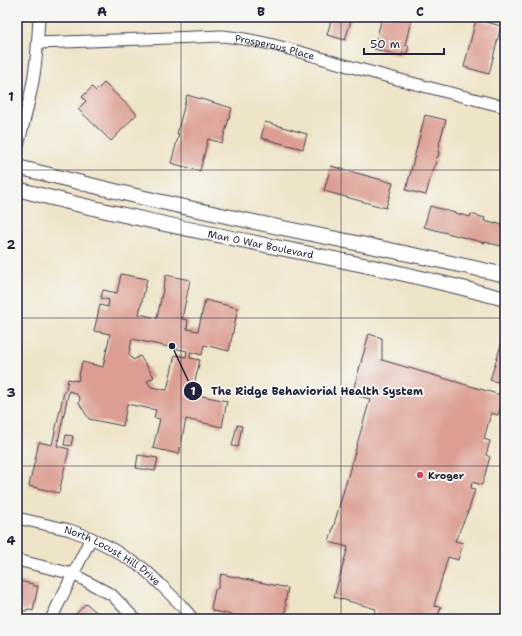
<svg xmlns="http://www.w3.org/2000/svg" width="522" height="636" viewBox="0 0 522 636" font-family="'Shantell Sans',sans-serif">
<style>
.building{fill:#dc9e92;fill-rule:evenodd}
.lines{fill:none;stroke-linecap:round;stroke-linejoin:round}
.minor-casing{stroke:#413f50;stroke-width:13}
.major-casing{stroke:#413f50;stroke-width:16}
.minor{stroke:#fff;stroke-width:11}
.major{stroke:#fff;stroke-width:14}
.grid{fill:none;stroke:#22223b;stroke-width:1;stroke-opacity:0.55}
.poi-dot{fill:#d1495b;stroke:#f6f6f2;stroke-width:1.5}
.labels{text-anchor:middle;stroke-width:4;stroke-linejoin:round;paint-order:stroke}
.street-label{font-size:10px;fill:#22223b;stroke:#f6f6f2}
.poi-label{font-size:10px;font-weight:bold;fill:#22223b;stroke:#f6f6f2;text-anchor:start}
.leader{fill:none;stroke:#22223b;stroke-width:1.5}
.callout-dot{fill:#22223b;stroke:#f6f6f2;stroke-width:1.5}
.mark-label{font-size:12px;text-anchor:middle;font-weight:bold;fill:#fff}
.callout-label{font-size:11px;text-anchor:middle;font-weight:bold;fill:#22223b;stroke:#f6f6f2;stroke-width:4;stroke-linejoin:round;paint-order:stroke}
.neatline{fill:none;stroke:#22223b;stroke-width:1.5}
.grid-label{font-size:13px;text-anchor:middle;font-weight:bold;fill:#22223b}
</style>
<rect width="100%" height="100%" fill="#f6f6f2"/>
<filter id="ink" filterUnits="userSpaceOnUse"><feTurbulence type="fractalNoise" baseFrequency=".025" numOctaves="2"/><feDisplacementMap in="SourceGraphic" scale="8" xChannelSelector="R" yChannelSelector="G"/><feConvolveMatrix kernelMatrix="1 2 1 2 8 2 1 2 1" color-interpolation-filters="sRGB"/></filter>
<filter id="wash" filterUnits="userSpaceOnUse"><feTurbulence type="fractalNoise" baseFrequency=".012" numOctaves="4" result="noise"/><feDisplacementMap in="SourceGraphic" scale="16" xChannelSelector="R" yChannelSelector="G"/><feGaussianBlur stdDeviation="0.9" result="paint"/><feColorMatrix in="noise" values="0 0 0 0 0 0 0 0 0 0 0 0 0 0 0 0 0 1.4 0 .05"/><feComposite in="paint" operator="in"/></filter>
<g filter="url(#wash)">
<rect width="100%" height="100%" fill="#eee4c8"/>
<g id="blocks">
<g class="building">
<path d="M332 17H352L345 40 327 35Z"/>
<path d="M382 17H412L405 45 409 46 407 53 403 52 402 56 374 49Z"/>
<path d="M476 19 501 26 489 74 464 67Z"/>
<path d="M104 83 137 114 111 141 78 109 86 101 82 97 92 87 96 91Z"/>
<path d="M187 95 232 108 222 143 208 139 200 171 171 163 179 134H177Z"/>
<path d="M425 115 446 120 439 144 440 145 438 152H439L438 157H437L436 159 437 160 436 165H435L433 171H432L426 195 406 190Z"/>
<path d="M265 122 307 134 303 149 261 138Z"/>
<path d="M331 166 393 183 386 208 324 191Z"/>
<path d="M430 206 470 217 471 214 485 218 484 221 496 224V223L502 225 501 228 505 229V247L485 242V243L424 227Z"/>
<path d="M121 274 147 279 139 314 157 318 166 275 190 280 182 319 188 320 187 329 198 331 205 300 238 308 229 351 204 345 202 355 191 352 190 358 200 360 192 394 227 401 222 427 186 419 179 454 153 448 160 419 154 418 156 410 127 404 123 426 89 419 79 403 80 398 75 393 69 391 57 446 69 449 59 493 29 486 39 442 52 445 64 392 66 389 68 379 78 381 82 362 103 367 110 334 94 331 100 305 108 307 109 300 101 298 103 290 117 293ZM132 339 187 351 186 357 175 355 167 390 151 387 147 381 154 377 140 356 133 360 129 354Z"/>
<path d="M369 334 382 338V360L504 396 498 415 491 413 484 439 490 441 486 455 490 457 482 485 472 482 471 488 475 489 469 509 455 541 463 543 458 560 448 557 434 606 441 607 437 619H373L376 609 334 597 348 547 329 542 370 399 352 394Z"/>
<path d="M502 342 505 343V384L490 380Z"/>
<path d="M237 425 242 426 238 447 232 446Z"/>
<path d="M66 435 73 436 71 446 64 445Z"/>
<path d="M138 455 158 458 155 471 136 468Z"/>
<path d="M221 574 288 588 285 603 286 605 284 619H252L213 611 211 608 215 590 218 588Z"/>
<path d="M18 581 33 584V586H38L33 611 27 609 26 611 17 610V582Z"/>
<path d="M85 604 86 605 87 604 102 617 101 618 102 619H72Z"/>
</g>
</g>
</g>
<g filter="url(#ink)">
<use href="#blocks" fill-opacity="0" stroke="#413f50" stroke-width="1"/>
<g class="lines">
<g class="minor-casing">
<g id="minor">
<path id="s1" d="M38 43 222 36C266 40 309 55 352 67 403 81 454 94 505 107"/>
<path d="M17 150C23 125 30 101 34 75 37 56 38 36 39 17"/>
<path id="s2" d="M17 518 70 530 91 538 109 547 143 568 160 584 181 605 193 619"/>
<path d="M17 560 73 574 112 595 135 619"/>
<path d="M51 619 91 538"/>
</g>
</g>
<g class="major-casing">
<g id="major">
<path d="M17 167C79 182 140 198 203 211 303 233 405 252 505 275"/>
<path id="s3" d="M17 189C119 216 222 236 325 257 385 269 445 283 505 299"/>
</g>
</g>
<use href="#minor" class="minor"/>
<use href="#major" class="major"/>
</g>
</g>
<path class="grid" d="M181 17V619M341 17V619M17 170H505M17 318H505M17 466H505"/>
<circle class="poi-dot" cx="420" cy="475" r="4"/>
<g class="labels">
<g class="street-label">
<text dy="4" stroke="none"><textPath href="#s1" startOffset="238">Prosperous Place</textPath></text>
<text dy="4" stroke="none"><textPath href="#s3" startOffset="250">Man O War Boulevard</textPath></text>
<text dy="4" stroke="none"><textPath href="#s2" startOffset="104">North Locust Hill Drive</textPath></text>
</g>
<g class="poi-label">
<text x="428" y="479">Kroger</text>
</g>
</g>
<path class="leader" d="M172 346L193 391"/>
<g class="callout-dot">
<circle cx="172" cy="346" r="4"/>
<circle cx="193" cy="391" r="10"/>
</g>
<g class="mark-label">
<text x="193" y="395">1</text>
</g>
<g class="callout-label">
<text x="317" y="395">The Ridge Behaviorial Health System</text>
</g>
<rect width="522" height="636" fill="none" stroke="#f6f6f2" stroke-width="44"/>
<path d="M364 48v6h80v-6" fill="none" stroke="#22223b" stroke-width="2"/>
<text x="370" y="48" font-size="12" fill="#22223b" stroke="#f6f6f2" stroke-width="3" paint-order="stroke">50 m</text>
<rect x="22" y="22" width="478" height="592" class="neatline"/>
<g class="grid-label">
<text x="102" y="16">A</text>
<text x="261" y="16">B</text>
<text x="420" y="16">C</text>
<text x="11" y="101">1</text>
<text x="11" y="249">2</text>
<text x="11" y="397">3</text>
<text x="11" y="545">4</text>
</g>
</svg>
